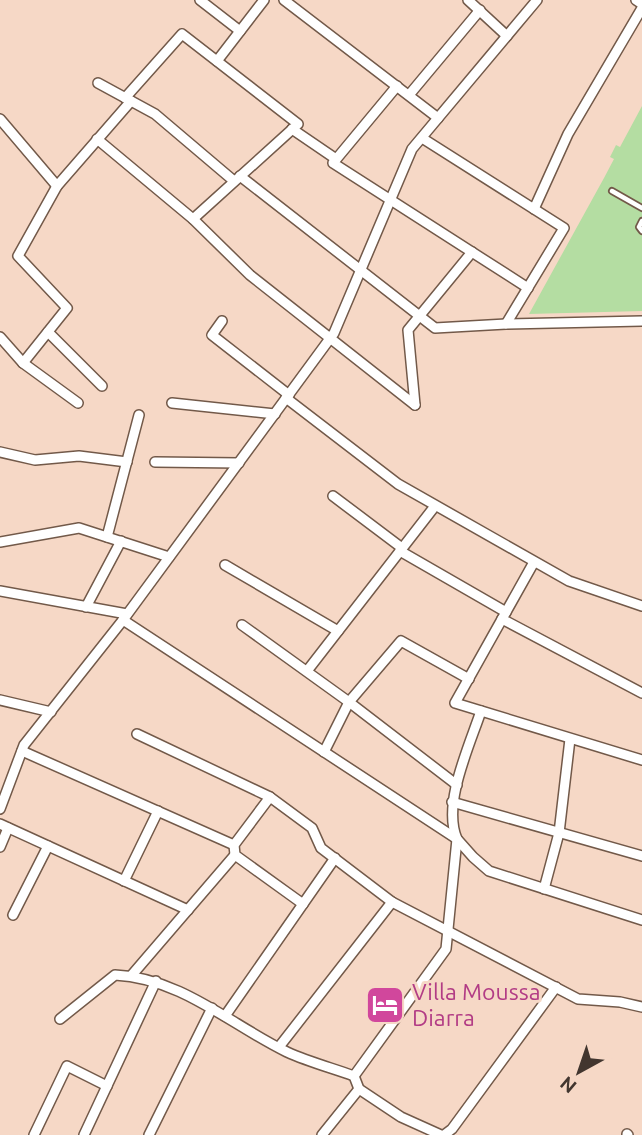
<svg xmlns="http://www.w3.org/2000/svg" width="642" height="1135" viewBox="0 0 642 1135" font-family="Ubuntu,sans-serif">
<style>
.green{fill:#b4dda2}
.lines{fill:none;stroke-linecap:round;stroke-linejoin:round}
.lane-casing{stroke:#725949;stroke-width:8}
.street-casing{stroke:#725949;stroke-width:12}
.lane{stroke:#fff;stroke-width:4.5}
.street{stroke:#fff;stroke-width:9}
.labels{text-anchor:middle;stroke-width:6;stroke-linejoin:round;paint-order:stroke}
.hotel-label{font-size:23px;fill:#b23c85;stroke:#f6d8c6;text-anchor:start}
</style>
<rect width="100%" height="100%" fill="#f6d8c6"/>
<path class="green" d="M642 106V311L529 314 604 178 614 159 610 157 616 145 620 147Z"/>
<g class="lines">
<g class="lane-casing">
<g id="lane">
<path d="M612 191 642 208"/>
<path d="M642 221 639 227 642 231"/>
</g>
</g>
<g class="street-casing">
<g id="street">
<path d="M200 0 240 31"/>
<path d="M284 0 438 118"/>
<path d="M468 0 507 36"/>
<path d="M636 0 642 4"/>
<path d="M217 61 264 0"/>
<path d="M98 83 155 114 234 181"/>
<path d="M397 86 333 163 528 288"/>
<path d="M409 95 480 10"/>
<path d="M125 98 182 34 298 124 193 219"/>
<path d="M0 119 57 186"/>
<path d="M292 129 336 159"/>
<path d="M422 138 564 228 506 324"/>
<path d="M97 139 193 219 250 275 415 405"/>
<path d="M240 176 435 328 506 324 642 321"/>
<path d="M534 209 568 134 642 8"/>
<path d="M222 321 212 335 289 395"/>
<path d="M48 332 102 386"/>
<path d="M0 337 23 363 78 403"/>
<path d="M23 363 67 308 18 256 57 186 131 101"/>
<path d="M286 398 398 484 569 581 642 606"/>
<path d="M172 403 275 414"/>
<path d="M415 405 408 330 472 252"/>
<path d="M0 452 35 460 79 456 127 462"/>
<path d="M155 462 239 463"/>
<path d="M333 496 402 548"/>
<path d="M107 537 139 415"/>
<path d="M0 542 79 528 169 557"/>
<path d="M400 551 506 612"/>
<path d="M534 562 455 703 642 760"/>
<path d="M225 565 338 631"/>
<path d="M0 591 127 614"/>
<path d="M86 607 121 541"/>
<path d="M502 619 642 693"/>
<path d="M123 620 334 333 412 149 537 0"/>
<path d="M242 625 349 702 457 785"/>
<path d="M307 671 435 506"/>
<path d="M0 700 51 712"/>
<path d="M137 734 270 797 312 828 321 848 392 902 578 999 620 1002 642 1007"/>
<path d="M22 751 234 845"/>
<path d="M324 752 349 702 401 641 469 679"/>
<path d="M270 797 234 845 235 855 303 904"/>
<path d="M452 802 642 856"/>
<path d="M0 809 24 745 123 620 457 839 473 857 489 871 642 920"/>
<path d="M0 824 188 910"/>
<path d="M0 847 8 828"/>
<path d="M124 881 158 811"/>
<path d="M544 889 559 833 570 739"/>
<path d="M13 915 48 846"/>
<path d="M131 976 235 855"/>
<path d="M225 1016 335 858"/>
<path d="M60 1019 115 975C181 978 231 1025 287 1052 309 1062 332 1068 354 1076L359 1089 401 1117 441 1135"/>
<path d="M279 1047 392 902"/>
<path d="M354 1076 446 949 457 839C442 804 469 747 481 711"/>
<path d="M627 1134 628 1135"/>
<path d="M34 1135 67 1066 107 1086"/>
<path d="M84 1135 156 981"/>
<path d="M149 1135 212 1008"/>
<path d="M322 1135 359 1089"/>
<path d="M444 1135 452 1129 556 987"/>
</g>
</g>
<use href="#lane" class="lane"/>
<use href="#street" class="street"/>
</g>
<defs>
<g id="hotel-square" transform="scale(2.0125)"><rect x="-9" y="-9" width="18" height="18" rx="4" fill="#d1479c" stroke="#f6d8c6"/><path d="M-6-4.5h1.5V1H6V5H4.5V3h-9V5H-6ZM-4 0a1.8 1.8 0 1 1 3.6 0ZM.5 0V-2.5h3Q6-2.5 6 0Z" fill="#fff"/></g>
</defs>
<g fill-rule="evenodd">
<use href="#hotel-square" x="385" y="1005"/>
</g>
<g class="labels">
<g class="hotel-label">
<text x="412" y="1000">Villa Moussa<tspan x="412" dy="26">Diarra</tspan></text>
</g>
</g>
<g transform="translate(579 1072) rotate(220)" stroke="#f6d8c6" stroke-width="5" paint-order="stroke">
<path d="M0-5L12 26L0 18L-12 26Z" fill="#42362f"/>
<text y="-10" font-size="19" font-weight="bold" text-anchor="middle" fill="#42362f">N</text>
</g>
</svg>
